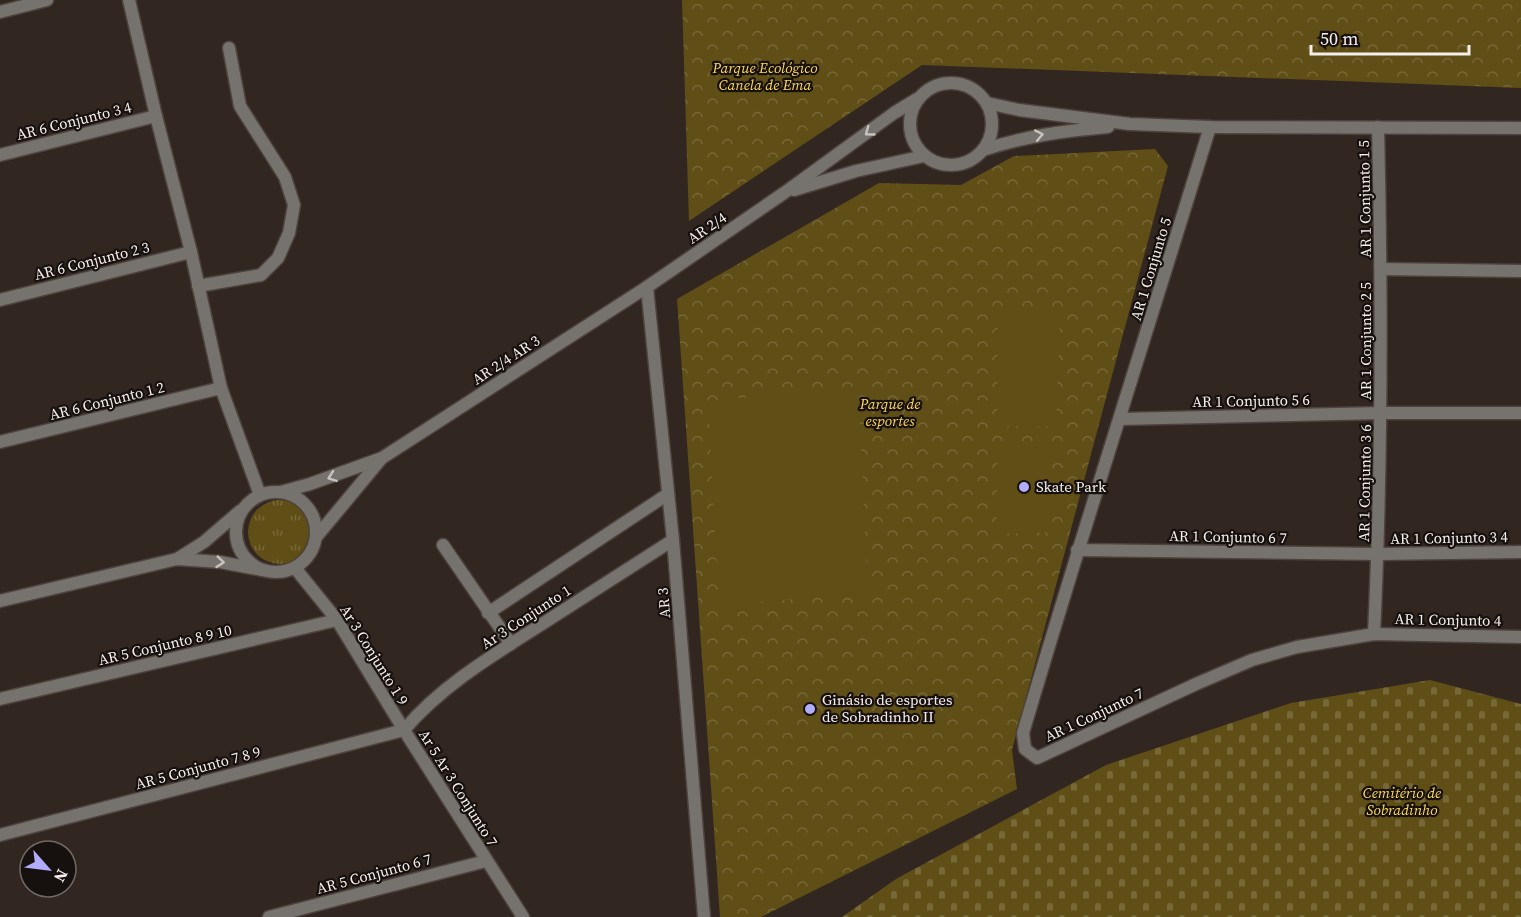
<svg xmlns="http://www.w3.org/2000/svg" width="1521" height="917" viewBox="0 0 1521 917" font-family="'Source Serif 4',serif">
<style>
.grass{fill:url(#grass-tufts)}
.forest{fill:url(#forest-crowns)}
.cemetery{fill:url(#cemetery-stones)}
.garden{fill:#5f4e16}
.lines{fill:none;stroke-linecap:round;stroke-linejoin:round}
.minor-casing{stroke:#4d423d;stroke-width:15}
.tertiary-casing{stroke:#4d423d;stroke-width:15}
.minor{stroke:#76726d;stroke-width:12}
.tertiary{stroke:#76726d;stroke-width:12}
.oneway{stroke:#c9c3bf}
.poi-dot{fill:#b1adfa;stroke:#16100e;stroke-width:2}
.labels{text-anchor:middle;stroke-width:4.5;stroke-linejoin:round;paint-order:stroke}
.park-label{font-size:15px;font-style:italic;fill:#fed853;stroke:#16100e}
.street-label{font-size:15px;fill:#f6eeeb;stroke:#16100e}
.poi-label{font-size:15px;fill:#f6eeeb;stroke:#16100e;text-anchor:start}
</style>
<defs>
<pattern id="grass-tufts" width="24" height="20" patternUnits="userSpaceOnUse" patternTransform="scale(1.5)"><rect width="24" height="20" fill="#5f4e16"/><path d="M3 7l-1-3M5 7V3M7 7l1-3M15 17l-1-3M17 17v-4M19 17l1-3" fill="none" stroke="#776838"/></pattern>
<pattern id="forest-crowns" width="20" height="18" patternUnits="userSpaceOnUse" patternTransform="scale(1.5)"><rect width="20" height="18" fill="#5f4e16"/><path d="M2 6a3 3 0 1 1 6 0M12 15a3 3 0 1 1 6 0" fill="none" stroke="#776838"/></pattern>
<pattern id="cemetery-stones" width="16" height="16" patternUnits="userSpaceOnUse" patternTransform="scale(1.5)"><rect width="16" height="16" fill="#5f4e16"/><path d="M2 7V4a2 2 0 0 1 4 0v3zM10 15v-3a2 2 0 0 1 4 0v3z" fill="#776838"/></pattern>
</defs>
<rect width="100%" height="100%" fill="#322621"/>
<circle class="grass" cx="280" cy="532" r="32"/>
<g class="forest">
<path d="M682 0H1521V88L922 65 689 221Z"/>
<path d="M1155 149 1168 166 1012 750 1017 789 761 917H720L677 299 879 183 961 185 1014 156Z"/>
</g>
<path class="cemetery" d="M1430 680 1521 704V917H842L896 879 1106 765 1291 703Z"/>
<g class="garden">
<path d="M998 307 1060 309 1056 426H997Z"/>
<path d="M858 386 868 592 719 606 708 401Z"/>
<path d="M1050 441 1051 532 996 534 998 442Z"/>
</g>
<g class="lines">
<g class="minor-casing">
<g id="minor">
<path d="M0 12 47 0"/>
<path d="M1210 127C1148 329 1083 530 1023 733L1025 749 1037 758 1196 684 1252 660 1297 647 1374 634 1521 637"/>
<path d="M0 155 156 116"/>
<path d="M1381 269 1521 271"/>
<path d="M198 286 261 275 278 258 289 233 294 205 285 177 240 106 229 48"/>
<path d="M0 300 191 252"/>
<path d="M1120 419 1381 413H1521"/>
<path d="M0 442 221 388"/>
<path d="M443 545 511 644"/>
<path d="M1077 550 1378 554 1521 552"/>
<path d="M295 568 337 620 404 730 523 917"/>
<path d="M488 613 668 494"/>
<path d="M1374 634C1382 465 1382 296 1378 127"/>
<path d="M0 699 337 620"/>
<path d="M404 730C441 686 493 655 542 624 586 596 630 568 673 540"/>
<path d="M0 835 404 730"/>
<path d="M269 917 486 861"/>
</g>
</g>
<g class="tertiary-casing">
<g id="tertiary">
<path d="M129 0 156 116 191 252 221 388 260 495"/>
<circle cx="951" cy="124" r="41"/>
<path d="M987 103 1019 110 1130 124 1210 127 1521 128"/>
<path d="M983 150C1026 136 1063 131 1108 127"/>
<path d="M794 190 856 171 924 156"/>
<path d="M647 287 673 540 704 917"/>
<circle cx="276" cy="532" r="40"/>
<path d="M281 492 310 484 382 458 647 287 784 193 894 113 917 99"/>
<path d="M317 536 381 459"/>
<path d="M177 559 204 542 240 511"/>
<path d="M0 601 177 559 220 562 262 570"/>
</g>
</g>
<use href="#minor" class="minor"/>
<use href="#tertiary" class="tertiary"/>
</g>
<defs><path id="oneway-chevron" d="M-2-3.5L2.5 0L-2 3.5" fill="none" stroke-width="1.6" stroke-linecap="round" stroke-linejoin="round" transform="scale(1.5)"/></defs>
<g class="oneway">
<use href="#oneway-chevron" transform="translate(869 132) rotate(144)"/>
<use href="#oneway-chevron" transform="translate(1039 135) rotate(-11)"/>
<use href="#oneway-chevron" transform="translate(332 477) rotate(160)"/>
<use href="#oneway-chevron" transform="translate(220 562) rotate(6)"/>
</g>
<g class="poi-dot">
<circle cx="1024" cy="487" r="6"/>
<circle cx="810" cy="709" r="6"/>
</g>
<g class="labels">
<g class="park-label">
<text x="765" y="73">Parque Ecológico<tspan x="765" dy="17">Canela de Ema</tspan></text>
<text x="890" y="409">Parque de<tspan x="890" dy="17">esportes</tspan></text>
<text x="1402" y="798">Cemitério de<tspan x="1402" dy="17">Sobradinho</tspan></text>
</g>
<g class="street-label">
<text transform="translate(74 121) rotate(-14)" y="5">AR 6 Conjunto 3 4</text>
<text transform="translate(1365 199) rotate(-91)" y="5">AR 1 Conjunto 1 5</text>
<text transform="translate(707 228) rotate(-34)" y="5">AR 2/4</text>
<text transform="translate(92 261) rotate(-14)" y="5">AR 6 Conjunto 2 3</text>
<text transform="translate(1151 269) rotate(-73)" y="5">AR 1 Conjunto 5</text>
<text transform="translate(1366 341) rotate(-90)" y="5">AR 1 Conjunto 2 5</text>
<text transform="translate(506 360) rotate(-33)" y="5">AR 2/4 AR 3</text>
<text transform="translate(107 401) rotate(-14)" y="5">AR 6 Conjunto 1 2</text>
<text transform="translate(1251 401) rotate(-1)" y="5">AR 1 Conjunto 5 6</text>
<text transform="translate(1365 483) rotate(-89)" y="5">AR 1 Conjunto 3 6</text>
<text transform="translate(1228 537) rotate(1)" y="5">AR 1 Conjunto 6 7</text>
<text transform="translate(1449 538) rotate(-1)" y="5">AR 1 Conjunto 3 4</text>
<text transform="translate(664 603) rotate(-95)" y="5">AR 3</text>
<text transform="translate(526 617) rotate(-33)" y="5">Ar 3 Conjunto 1</text>
<text transform="translate(1448 620) rotate(1)" y="5">AR 1 Conjunto 4</text>
<text transform="translate(165 645) rotate(-13)" y="5">AR 5 Conjunto 8 9 10</text>
<text transform="translate(374 655) rotate(58)" y="5">Ar 3 Conjunto 1 9</text>
<text transform="translate(1094 715) rotate(-25)" y="5">AR 1 Conjunto 7</text>
<text transform="translate(198 768) rotate(-15)" y="5">AR 5 Conjunto 7 8 9</text>
<text transform="translate(458 788) rotate(58)" y="5">Ar 5 Ar 3 Conjunto 7</text>
<text transform="translate(374 874) rotate(-15)" y="5">AR 5 Conjunto 6 7</text>
</g>
<g class="poi-label">
<text x="1036" y="492">Skate Park</text>
<text x="822" y="705">Ginásio de esportes<tspan x="822" dy="17">de Sobradinho II</tspan></text>
</g>
</g>
<g transform="translate(48 869) rotate(118)"><circle r="28" fill="#16100e" stroke="#706966" stroke-width="1.5"/>
<path d="M0-4.5L10 22L0 15L-10 22Z" fill="#b1adfa"/>
<text y="-9" font-size="16" font-weight="bold" text-anchor="middle" fill="#f6eeeb">N</text>
</g>
<path d="M1311 45v9h158v-9" fill="none" stroke="#f6eeeb" stroke-width="3"/>
<text x="1320" y="45" font-size="18" fill="#f6eeeb" stroke="#16100e" stroke-width="4.5" paint-order="stroke">50 m</text>
</svg>
